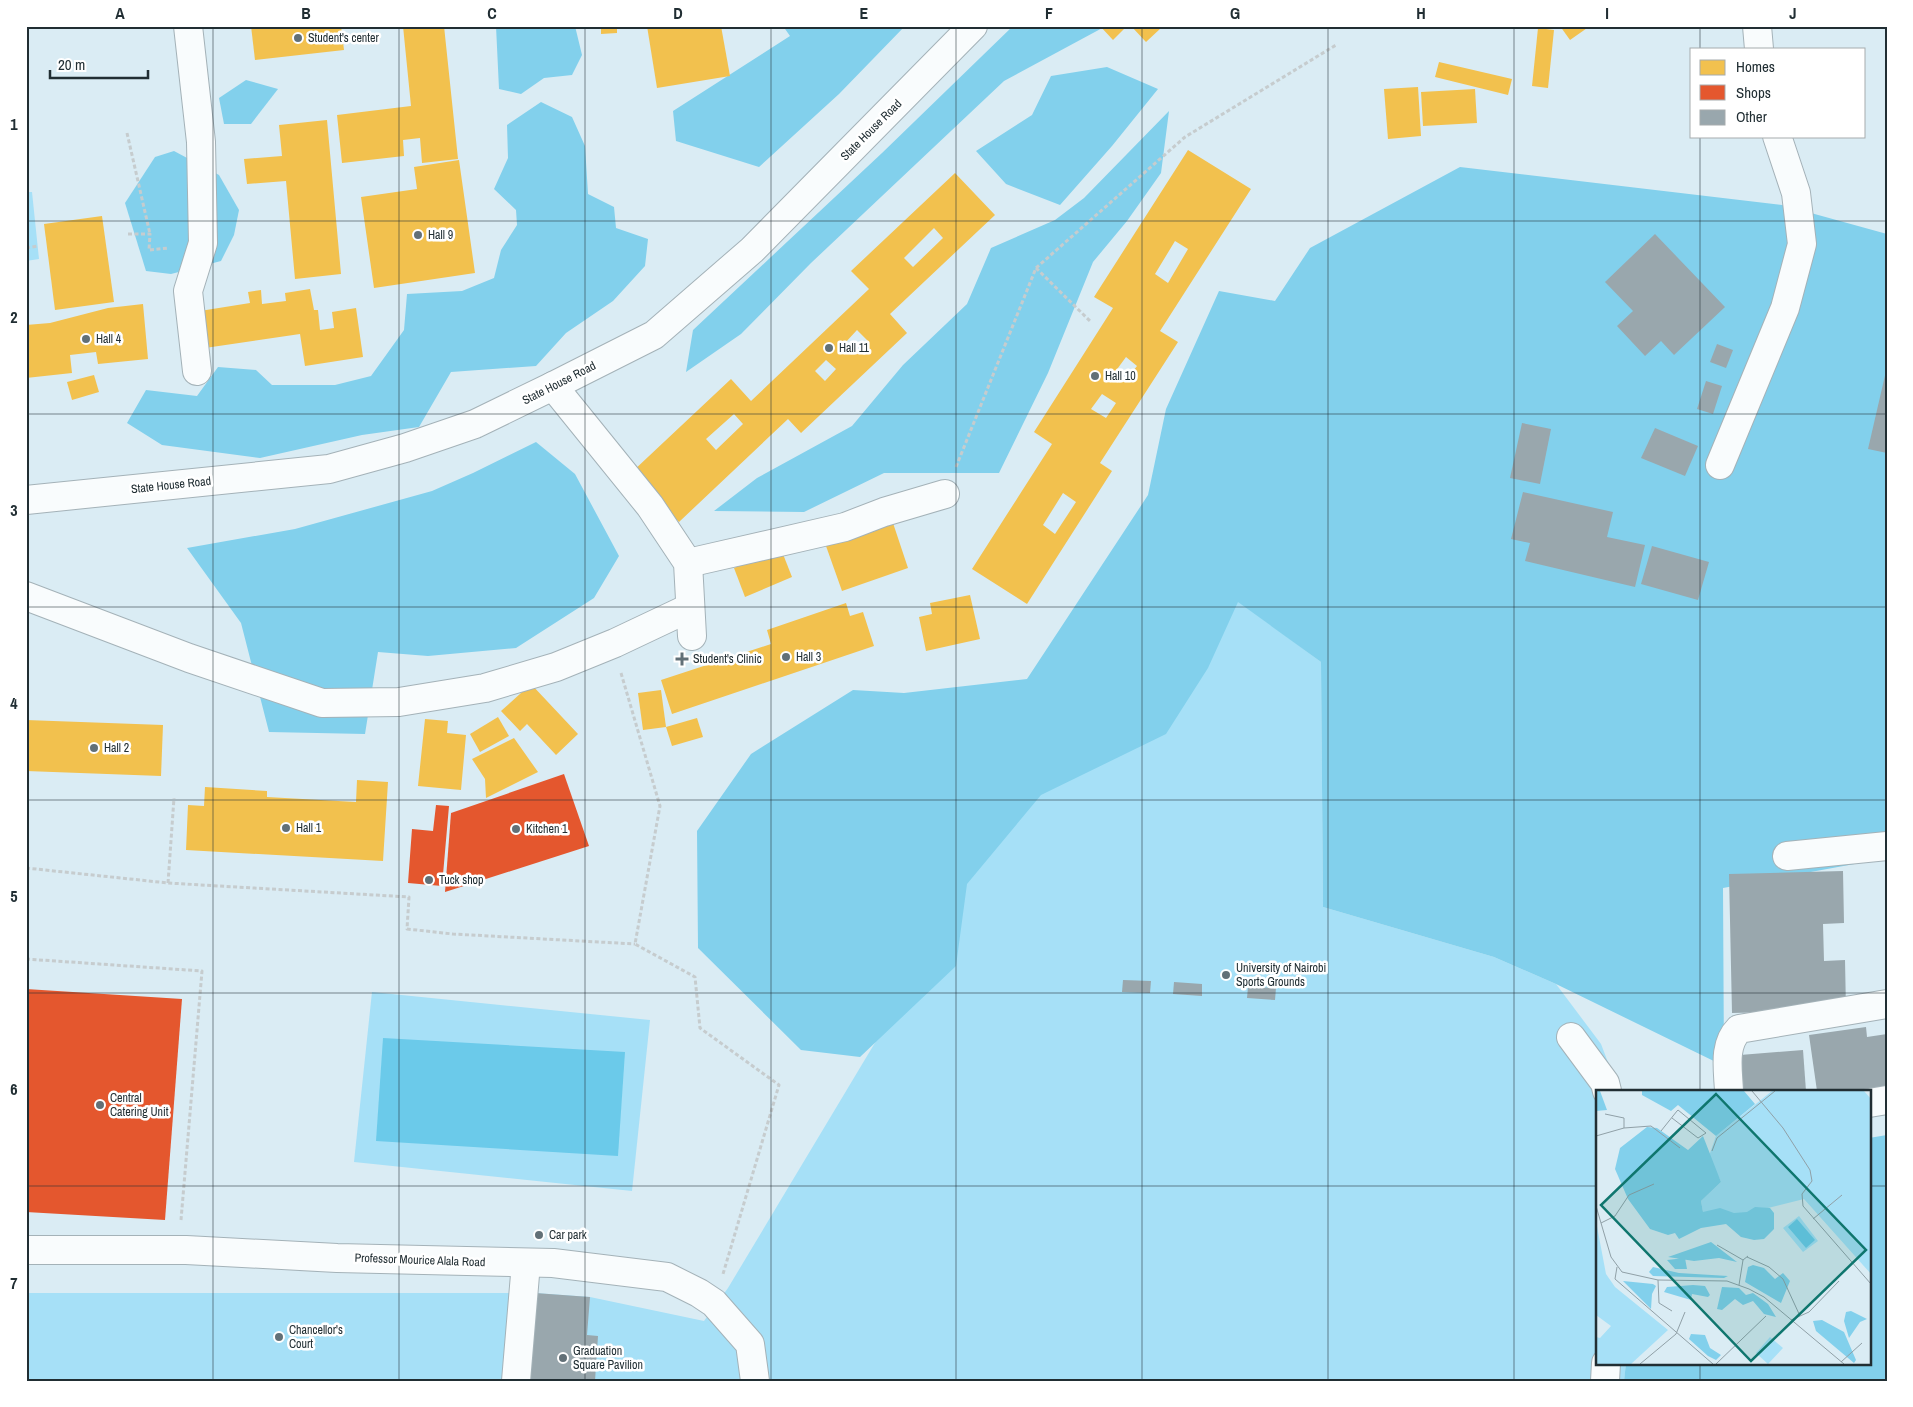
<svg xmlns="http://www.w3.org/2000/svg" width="1913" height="1407" viewBox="0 0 1913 1407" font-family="'Archivo Narrow',sans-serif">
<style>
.green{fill:#a6e0f7}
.forest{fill:#82d0ec}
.water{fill:#6bcaea}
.homes{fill:#f2c14e;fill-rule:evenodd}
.shops{fill:#e4572e}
.building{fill:#99a7ad}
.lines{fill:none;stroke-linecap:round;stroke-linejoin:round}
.minor-casing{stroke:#a4b2b8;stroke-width:30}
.path{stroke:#c6ccce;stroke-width:3;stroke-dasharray:4 2.5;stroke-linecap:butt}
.minor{stroke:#f9fcfd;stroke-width:28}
.grid{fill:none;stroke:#212e33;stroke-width:1;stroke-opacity:0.55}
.poi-dot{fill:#627077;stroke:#fff;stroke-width:2}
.labels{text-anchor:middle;stroke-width:5;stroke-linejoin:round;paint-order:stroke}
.poi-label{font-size:12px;fill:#212e33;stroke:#fff;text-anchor:start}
.street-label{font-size:12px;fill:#212e33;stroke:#fff}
.inset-road{fill:none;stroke:#90a0a7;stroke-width:1}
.view{fill:#0f766e;fill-opacity:0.15;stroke:#0f766e;stroke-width:2.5}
.inset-edge{fill:none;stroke:#212e33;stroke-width:2.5}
.neatline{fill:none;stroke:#212e33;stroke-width:2}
.grid-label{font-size:16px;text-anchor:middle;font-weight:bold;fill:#212e33}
</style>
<rect width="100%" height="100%" fill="#daecf4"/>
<g class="green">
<path d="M26 192H32L39 259 26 261Z"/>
<path d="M1201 574 1321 662 1323 907 1494 957 1556 984 1601 1044 1619 1091H1597V1363H1626L1624 1381H26V1293H535L590 1297 704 1321 728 1288 921 966 1017 789Z"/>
<path d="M372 992 650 1020 632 1191 354 1162Z"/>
</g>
<g class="forest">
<path d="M496 26H575L582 55 572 75 544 78 521 94 499 89Z"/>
<path d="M783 26H905L839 94 759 167 676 141 673 111 790 36Z"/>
<path d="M1013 26H1106L1004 81 811 263 741 334 686 372 693 330 882 153Z"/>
<path d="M1107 67 1158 89 1112 146 1060 205 1006 184 976 151 1032 115 1051 76Z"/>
<path d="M246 80 278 89 251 124H224L219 98Z"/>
<path d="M541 102 572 117 585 146 588 194 614 207 616 228 648 239 645 266 613 301 566 333 536 366 451 372 419 427 362 435 260 458 162 445 127 423 146 390 197 396 218 367 256 370 272 385H335L371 376 404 330 407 294 462 291 494 278 501 250 517 225 516 210 494 189 508 158 507 125Z"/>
<path d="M1169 111 1161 173 1127 221 1093 262 1048 373 999 473H884L804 512 714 511 757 478 852 426 903 365 967 304 991 248 1055 220 1084 198Z"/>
<path d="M174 151 219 175 239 210 234 235 221 261 171 274 146 271 125 203 155 157Z"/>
<path d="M1460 167 1782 205 1887 234V858L1723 888 1724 1066 1556 984 1494 957 1323 907 1321 662 1238 602 1208 668 1166 734 1041 795 967 884 956 966 860 1057 801 1050 698 948 697 831 751 754 853 690 904 693 1027 679 1148 495 1166 409 1219 291 1275 301 1310 248Z"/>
<path d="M536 442 575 474 619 556 594 598 516 648 428 656 378 652 365 734 269 732 241 623 187 548 295 529 432 491 473 473Z"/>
<path d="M1887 1135V1381H1624L1626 1363H1869V1138Z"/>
</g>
<path class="water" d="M383 1038 625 1052 618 1156 376 1141Z"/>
<g class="homes">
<path d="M251 26H341L344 50 255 60Z"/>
<path d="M403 26H444L458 159 422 163 420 138 403 140 404 156 342 163 337 115 411 106Z"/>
<path d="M601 26H617V33L601 34Z"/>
<path d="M647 26H721L730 76 657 88Z"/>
<path d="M1100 26H1127L1113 40Z"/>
<path d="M1131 26H1159L1161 28 1146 42Z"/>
<path d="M1560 26H1590L1570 40Z"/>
<path d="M1538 28 1554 30 1548 88 1532 86Z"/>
<path d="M1439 62 1512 79 1508 95 1435 77Z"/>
<path d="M1418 87 1421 136 1388 139 1384 89Z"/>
<path d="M1475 89 1477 123 1423 126 1421 92Z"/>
<path d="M327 120 341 274 295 279 286 181 247 184 244 159 282 156 279 125Z"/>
<path d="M1188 150 1251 189 1160 331 1178 342 1100 463 1112 471 1027 604 972 569 1052 444 1034 432 1113 308 1094 297ZM1175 241 1188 249 1168 283 1155 274ZM1126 357 1137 366 1126 380 1115 372ZM1102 394 1116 403 1106 418 1091 409ZM1063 493 1076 502 1055 534 1043 525Z"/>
<path d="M459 160 475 273 374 288 361 197 417 189 414 167Z"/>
<path d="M955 173 995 215 890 314 907 333 801 433 788 419 679 522 632 472 731 379 751 401 869 289 851 271ZM934 228 943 238 913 267 904 258ZM857 330 868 341 856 353 845 343ZM826 360 836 369 825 381 815 371ZM734 414 743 424 716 450 706 439Z"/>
<path d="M102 216 114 302 55 310 44 224Z"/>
<path d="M310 289 314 310H318L320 330 334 328 332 312 356 308 363 357 305 366 300 334 205 348 200 311 250 303 248 292 261 290 262 304 286 301 285 293Z"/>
<path d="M143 304 148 359 98 364 96 352 70 355 72 373 26 378V325L50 323 108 308Z"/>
<path d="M94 375 99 392 72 400 67 382Z"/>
<path d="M893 523 908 568 842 591 826 546Z"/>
<path d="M781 549 792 577 745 597 734 568Z"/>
<path d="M970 595 980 639 926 651 919 617 932 614 930 603Z"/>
<path d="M846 603 850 616 863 612 874 646 672 714 661 680 771 644 767 630Z"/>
<path d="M531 684 578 734 556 755 527 724 520 731 501 711Z"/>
<path d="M661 690 666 727 643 730 638 693Z"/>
<path d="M498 717 509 736 480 752 470 734Z"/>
<path d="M697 718 703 737 672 746 666 727Z"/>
<path d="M425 719 448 721 447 733 466 735 461 790 418 786Z"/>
<path d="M26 720 163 725 161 776 26 771Z"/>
<path d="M514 738 538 772 486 798 485 779 472 759Z"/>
<path d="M357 780 388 782 383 861 186 850 188 805 204 806 205 787 267 791V797L356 802Z"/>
</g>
<g class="shops">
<path d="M564 774 589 846 445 892 451 813Z"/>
<path d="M436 805 449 806 442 886 408 883 412 829 433 831Z"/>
<path d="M26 989 182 999 165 1220 26 1212Z"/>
</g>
<g class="building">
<path d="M1655 234 1725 307 1674 355 1661 341 1645 356 1617 326 1633 311 1605 282Z"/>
<path d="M1717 344 1733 350 1726 368 1710 362Z"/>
<path d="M1886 371H1887V453L1868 449Z"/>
<path d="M1706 381 1722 386 1713 414 1697 409Z"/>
<path d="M1522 423 1551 429 1540 484 1510 478Z"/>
<path d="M1655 428 1698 446 1685 476 1641 458Z"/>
<path d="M1523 492 1613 512 1607 537 1645 545 1635 587 1525 561 1530 543 1511 539Z"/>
<path d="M1652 546 1709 562 1698 600 1641 584Z"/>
<path d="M1843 871 1844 923 1823 924 1824 961 1845 960 1846 1010 1732 1013 1729 874Z"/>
<path d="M1123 980 1151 981 1150 993 1122 992Z"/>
<path d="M1174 982 1202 984V996L1173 994Z"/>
<path d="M1248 987 1276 988 1275 1000 1247 998Z"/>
<path d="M1866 1027 1867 1037 1887 1034V1099L1869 1091H1817L1809 1035Z"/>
<path d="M1803 1050 1806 1091H1743L1740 1055Z"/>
<path d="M535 1293 590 1297 587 1335 598 1336 595 1381H529Z"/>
</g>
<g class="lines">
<g class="minor-casing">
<g id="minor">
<path d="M188 26 201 142 203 243 188 291 197 371"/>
<path d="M1757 26 1759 49"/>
<path d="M553 386 650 506 688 563 692 636"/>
<path d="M1720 465 1785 308 1802 244 1796 193 1777 136"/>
<path d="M26 500 329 469 405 448 475 424 553 386 654 335 752 250 973 26"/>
<path d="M688 563 845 527 884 512 945 494"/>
<path d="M26 596 189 658 322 703 399 702 485 688 556 667 615 643 689 608"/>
<path d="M1787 856 1887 846"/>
<path d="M1571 1037 1605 1083 1607 1091"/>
<path d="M1729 1091C1728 1069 1723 1045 1739 1029L1887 1004"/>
<path d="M1869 1103 1887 1100"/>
<path d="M26 1250H186L337 1258 553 1263 667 1277 699 1293 714 1303 750 1344 755 1381"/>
<path d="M516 1381 526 1263"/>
<path d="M1605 1381 1606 1363"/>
</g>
</g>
<g class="path">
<path d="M127 133 150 234"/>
<path d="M128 234H150L149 250 169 248"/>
<path d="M26 248 38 246"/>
<path d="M1036 268 1090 321"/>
<path d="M956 467 1036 268 1185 137 1336 45"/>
<path d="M621 673 660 806 635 944 695 977 700 1028 779 1085 723 1274"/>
<path d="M26 868 168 883 409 897 407 929 453 934 635 944"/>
<path d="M168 883 174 798"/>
<path d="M26 959 202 971 181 1220"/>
</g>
<use href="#minor" class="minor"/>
</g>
<path class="grid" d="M213 26V1381M399 26V1381M585 26V1381M771 26V1381M956 26V1381M1142 26V1381M1328 26V1381M1514 26V1381M1700 26V49M1700 136V1091M26 221H1887M26 414H1887M26 607H1887M26 800H1887M26 993H1887M26 1186H1597M1869 1186H1887M1700 1363V1381"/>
<g class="poi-dot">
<circle cx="298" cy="38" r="5"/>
<circle cx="418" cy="235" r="5"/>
<circle cx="86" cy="339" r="5"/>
<circle cx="829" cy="348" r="5"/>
<circle cx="1095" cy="376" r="5"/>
<circle cx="786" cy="657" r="5"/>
<path d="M679.5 651.5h5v5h5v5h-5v5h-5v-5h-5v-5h5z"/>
<circle cx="94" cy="748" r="5"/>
<circle cx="286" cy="828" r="5"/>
<circle cx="516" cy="829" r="5"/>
<circle cx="429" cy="880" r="5"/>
<circle cx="1226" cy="975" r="5"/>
<circle cx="100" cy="1105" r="5"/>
<circle cx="539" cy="1235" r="5"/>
<circle cx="279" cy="1337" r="5"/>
<circle cx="563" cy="1358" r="5"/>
</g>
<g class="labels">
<g class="poi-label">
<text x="308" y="42">Student's center</text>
<text x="428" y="239">Hall 9</text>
<text x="96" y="343">Hall 4</text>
<text x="839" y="352">Hall 11</text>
<text x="1105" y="380">Hall 10</text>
<text x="796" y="661">Hall 3</text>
<text x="693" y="663">Student's Clinic</text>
<text x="104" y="752">Hall 2</text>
<text x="296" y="832">Hall 1</text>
<text x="526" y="833">Kitchen 1</text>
<text x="439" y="884">Tuck shop</text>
<text x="1236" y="972">University of Nairobi<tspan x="1236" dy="14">Sports Grounds</tspan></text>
<text x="110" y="1102">Central<tspan x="110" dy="14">Catering Unit</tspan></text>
<text x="549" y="1239">Car park</text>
<text x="289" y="1334">Chancellor's<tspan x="289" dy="14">Court</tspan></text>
<text x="573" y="1355">Graduation<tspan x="573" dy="14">Square Pavilion</tspan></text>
</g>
<g class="street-label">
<text transform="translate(871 130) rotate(-45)" y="4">State House Road</text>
<text transform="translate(559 383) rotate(-27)" y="4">State House Road</text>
<text transform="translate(171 485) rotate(-6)" y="4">State House Road</text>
<text transform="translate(420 1260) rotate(2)" y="4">Professor Mourice Alala Road</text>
</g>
</g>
<g transform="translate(1596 1090)">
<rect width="275" height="275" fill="#daecf4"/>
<path d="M176 1H268L275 9V184L208 109 140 126 108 128 105 111 125 92 113 66 120 46ZM203 126 222 151 207 162 187 138ZM0 131 10 184 19 197 72 240 35 274H0V247L4 248 15 236 0 225ZM174 247 187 258 172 274 160 263Z" fill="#a6e0f7"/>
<path d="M0 1H4L11 20 0 21ZM46 1H148L159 14 120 46 82 15 75 21 46 5ZM51 37 61 38 92 60 107 46 125 92 105 111 107 122 124 118 138 123 151 122 159 117 174 118 178 123V139L168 149 158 150 145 147 130 134 105 138 83 149 79 143 72 145 54 139 32 109 19 79 24 58ZM115 152 141 172 123 168 98 171 72 167ZM89 168 91 179H79L71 170ZM157 175 168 178 179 189 187 183 194 191 185 213 149 192 152 177ZM57 177 83 183 132 186 128 188 57 186 53 182ZM27 191 57 194 60 196 56 204 55 219ZM97 195 109 196 114 205 112 207 96 204 95 210 68 202 71 197ZM126 197 143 198 150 205 157 203 172 214 180 227 168 224 157 211 147 215 139 209 126 220 121 219ZM255 221 271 229 264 232 253 248 248 231 250 222ZM226 230 248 242 260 270 258 273 220 241 217 231ZM95 244 109 245 114 258 125 265 120 270 112 266 93 249Z" fill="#82d0ec"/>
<path d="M201 129 219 150 210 158 192 137Z" fill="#6bcaea"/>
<path class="inset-road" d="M156 1 187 38 214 80 216 91 206 104 207 116 275 194M9 24 28 28V38M65 41 81 21 82 20 110 43 102 48 76 28M0 46 28 38 55 36 84 58M116 61 121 48 179 1M0 116 15 167 26 182 62 190 131 191 153 199 168 207 248 274M217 129 246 105M5 133 19 126 33 105 58 94M121 155 147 170M151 167 173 177 187 189 204 226M21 177 19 189 117 274M62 190 63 213 76 221M143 195 147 170 152 166M195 230 213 222 243 191M80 244 89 222M245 272 266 253M44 274 80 244M120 274 170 226"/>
<path class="view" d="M120 4 270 160 155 271 5 115Z"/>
<rect width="275" height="275" class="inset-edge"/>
</g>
<rect width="1913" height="1407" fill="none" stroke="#ffffff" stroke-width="55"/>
<rect x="1690" y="48" width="175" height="90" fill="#ffffff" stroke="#a6abad"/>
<rect x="1700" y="60" width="25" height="15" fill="#f2c14e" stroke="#a6abad"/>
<text x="1736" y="72" font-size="15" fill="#212e33">Homes</text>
<rect x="1700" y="85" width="25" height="15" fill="#e4572e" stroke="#a6abad"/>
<text x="1736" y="98" font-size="15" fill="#212e33">Shops</text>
<rect x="1700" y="110" width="25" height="15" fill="#99a7ad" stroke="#a6abad"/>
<text x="1736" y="122" font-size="15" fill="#212e33">Other</text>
<path d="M50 70v8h98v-8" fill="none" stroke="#212e33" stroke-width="2.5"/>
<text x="58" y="70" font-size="15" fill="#212e33" stroke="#ffffff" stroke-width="4" paint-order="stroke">20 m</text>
<rect x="28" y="28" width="1858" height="1352" class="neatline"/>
<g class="grid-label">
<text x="120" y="19">A</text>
<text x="306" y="19">B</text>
<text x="492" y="19">C</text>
<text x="678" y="19">D</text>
<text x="864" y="19">E</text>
<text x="1049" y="19">F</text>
<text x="1235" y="19">G</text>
<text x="1421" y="19">H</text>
<text x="1607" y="19">I</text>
<text x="1793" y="19">J</text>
<text x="14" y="130">1</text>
<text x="14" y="323">2</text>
<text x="14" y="516">3</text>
<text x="14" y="709">4</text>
<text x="14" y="902">5</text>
<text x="14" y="1095">6</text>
<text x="14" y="1289">7</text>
</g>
</svg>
